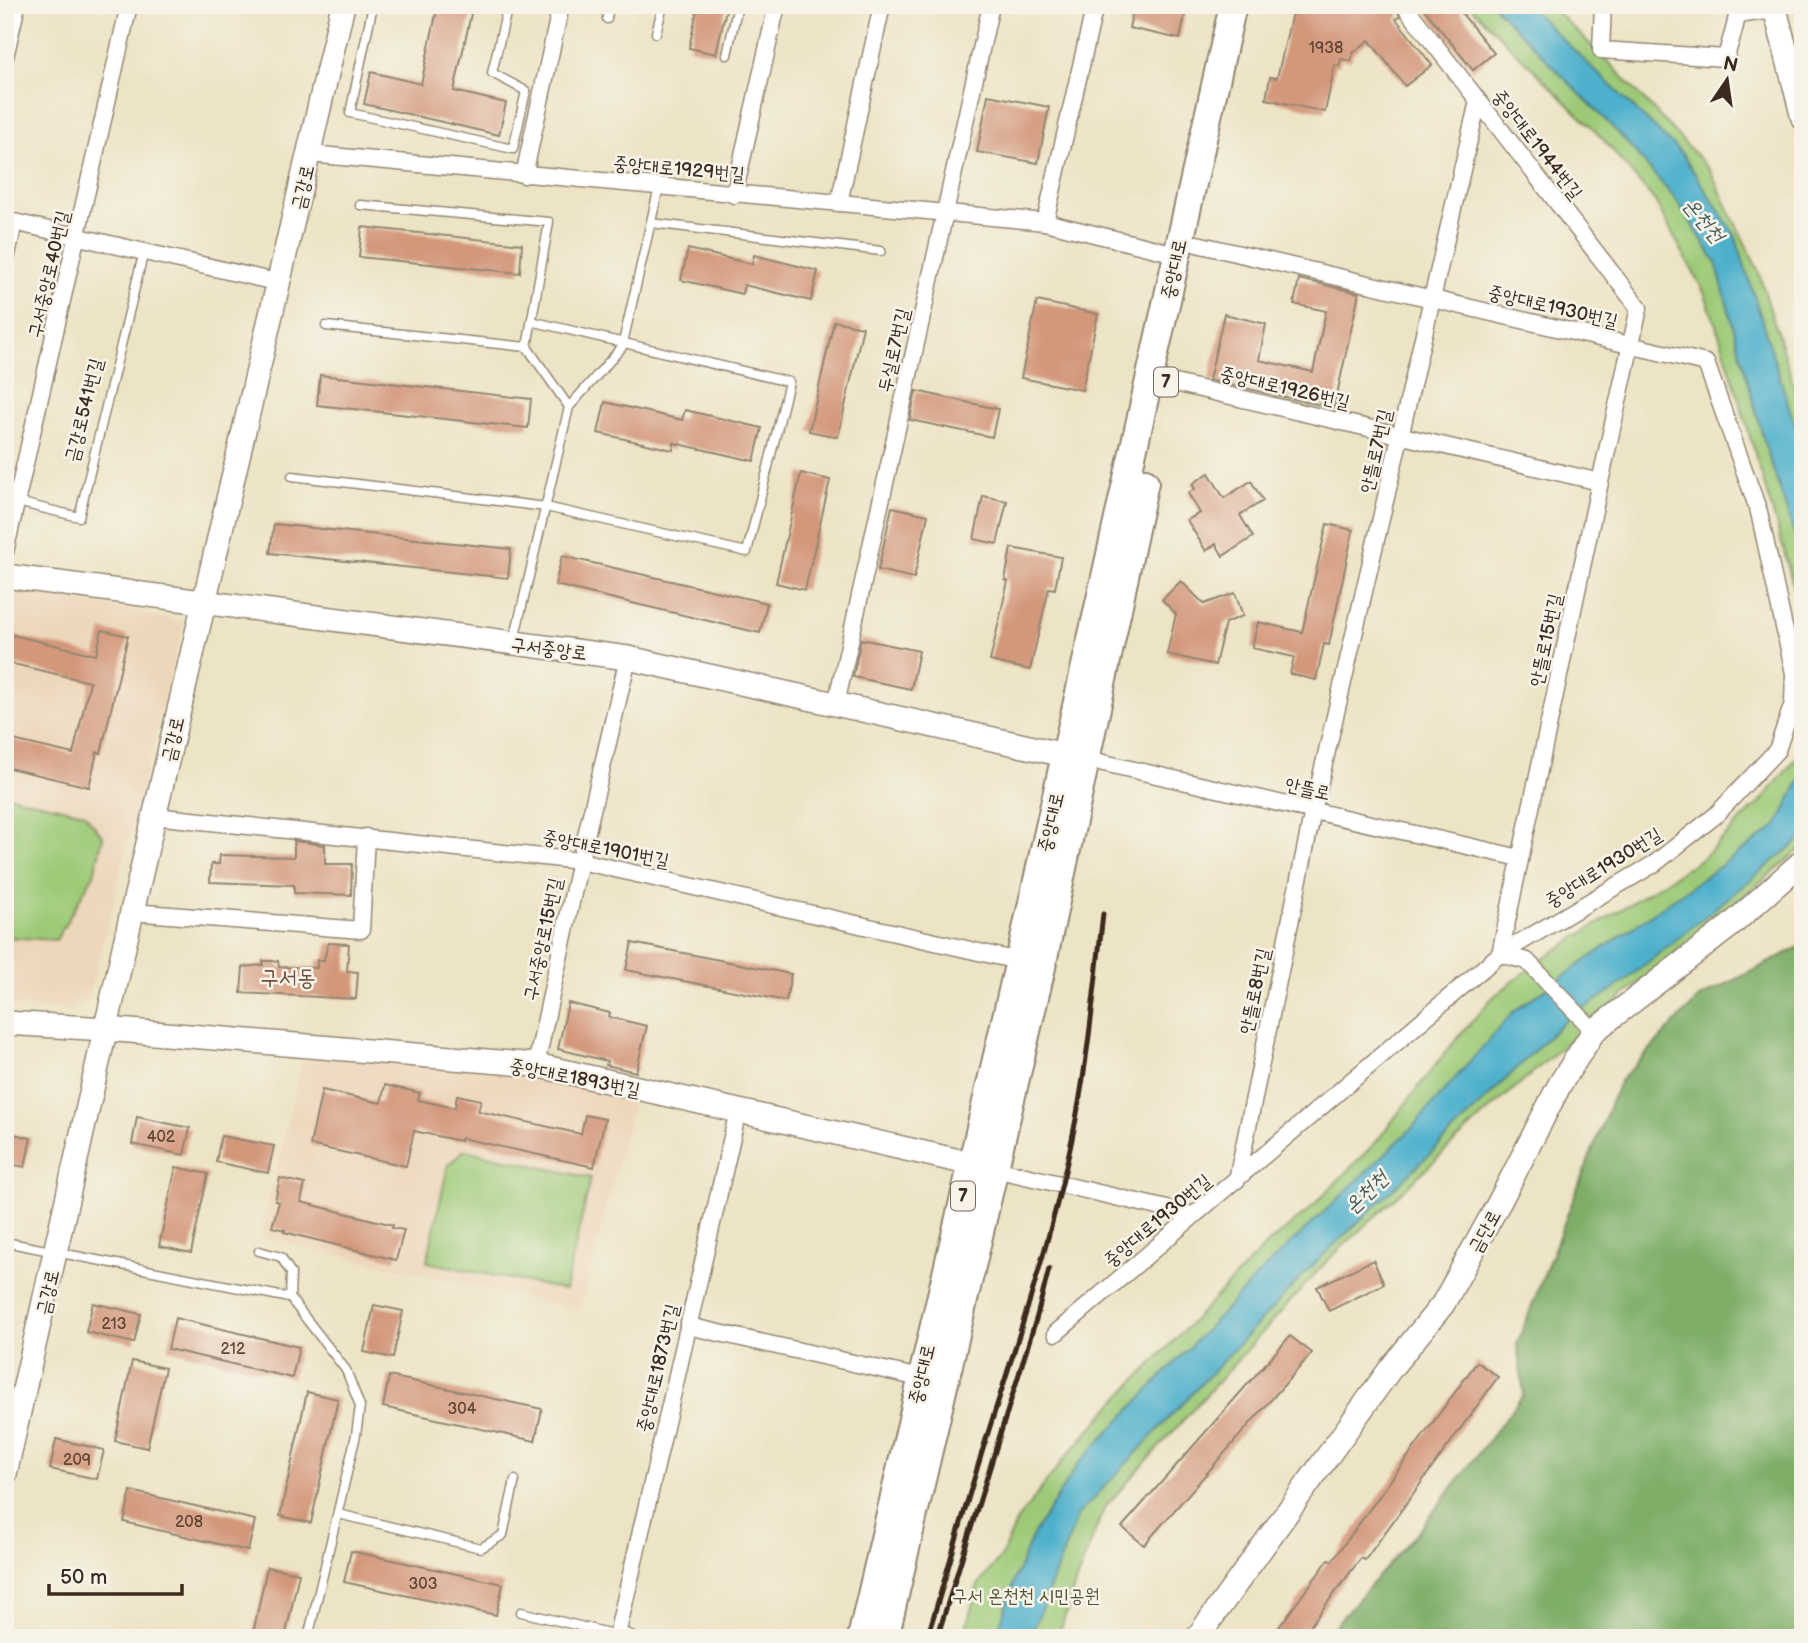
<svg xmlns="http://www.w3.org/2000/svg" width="1808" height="1643" viewBox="0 0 1808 1643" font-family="'Balsamiq Sans','Poor Story',sans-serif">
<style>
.built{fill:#edd7bb}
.green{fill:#9eca78;stroke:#6c7a4b;stroke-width:2}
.forest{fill:#7eae68;stroke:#5c6c43;stroke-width:2}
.water{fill:#4db0cc;stroke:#446d75;stroke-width:2}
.building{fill:#d3977a}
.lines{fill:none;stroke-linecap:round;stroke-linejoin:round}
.lane-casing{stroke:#948672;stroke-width:11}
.street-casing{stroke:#948672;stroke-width:19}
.secondary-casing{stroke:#948672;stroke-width:26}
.primary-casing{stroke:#948672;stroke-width:30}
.lane{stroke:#fff;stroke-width:8}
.street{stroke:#fff;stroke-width:16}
.secondary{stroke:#fff;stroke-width:23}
.primary{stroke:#fff;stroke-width:26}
.rail{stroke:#3b2a1e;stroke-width:5}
.labels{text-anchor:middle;stroke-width:5;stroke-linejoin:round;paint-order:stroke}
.number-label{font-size:16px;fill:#614535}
.shield{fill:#f7f3e8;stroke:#73665b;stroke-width:2}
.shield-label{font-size:18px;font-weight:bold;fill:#3b2a1e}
.street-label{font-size:19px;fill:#3b2a1e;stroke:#f7f3e8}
.park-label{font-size:19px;fill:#545234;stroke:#f7f3e8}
.water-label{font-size:21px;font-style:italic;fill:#41595b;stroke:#f7f3e8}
.quarter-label{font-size:23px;fill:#70503e;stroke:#f7f3e8}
</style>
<rect width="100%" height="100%" fill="#f7f3e8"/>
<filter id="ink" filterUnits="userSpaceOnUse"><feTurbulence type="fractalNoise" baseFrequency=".0143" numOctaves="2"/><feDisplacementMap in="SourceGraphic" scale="14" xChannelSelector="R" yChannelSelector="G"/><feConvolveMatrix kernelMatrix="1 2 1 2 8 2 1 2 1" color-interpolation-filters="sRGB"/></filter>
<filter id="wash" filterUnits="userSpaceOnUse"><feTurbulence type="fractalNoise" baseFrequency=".00686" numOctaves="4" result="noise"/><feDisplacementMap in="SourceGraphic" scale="28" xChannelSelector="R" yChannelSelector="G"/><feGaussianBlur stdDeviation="1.57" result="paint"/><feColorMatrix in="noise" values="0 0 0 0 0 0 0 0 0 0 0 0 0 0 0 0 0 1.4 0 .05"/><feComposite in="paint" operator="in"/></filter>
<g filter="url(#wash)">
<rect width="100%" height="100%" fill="#ede3c5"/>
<g class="built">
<path d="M5 590 90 602 184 622 89 996 75 1009 5 1007Z"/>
<path d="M304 1053 539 1073 634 1100 580 1310 260 1237Z"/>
<path d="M511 1627 520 1629 561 1638H509Z"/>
</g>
<g class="green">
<path d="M1469 5H1549L1605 58 1710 170 1758 270 1803 416V625L1783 547 1723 346 1705 294 1655 201 1602 138Z"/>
<path d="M1803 745V847L1576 1035 1486 1113 1325 1263 1104 1508 1076 1581 1058 1638H963L978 1585 1001 1557 1017 1521 1065 1458 1113 1404 1265 1246 1309 1210 1376 1142 1444 1054 1493 997 1542 959 1704 857 1765 797 1800 753Z"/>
<path d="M5 795 84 813 103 837 94 874 56 940 5 937Z"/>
<path d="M464 1150 591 1178 565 1290 427 1262 448 1165Z"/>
</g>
<path class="forest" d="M1803 945V1638H1324L1421 1528 1524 1394 1517 1344 1619 1082 1699 998Z"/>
<g class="water">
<path d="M1493 5H1527L1682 154 1735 235 1803 451V560L1765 445 1716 262 1677 201 1623 138Z"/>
<path d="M1803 774V835L1799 841 1621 984 1563 1022 1449 1136 1309 1269 1078 1515 1030 1638H996L1015 1578 1032 1537 1078 1464 1262 1271 1411 1129 1514 1011 1777 826Z"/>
</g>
<g id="blocks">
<g class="building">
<path d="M438 5H473L454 91 506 103 499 135 364 104 371 72 421 84Z"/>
<path d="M698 5H727L716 54 689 48Z"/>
<path d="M1134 5H1187L1180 39 1129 28Z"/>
<path d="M1294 5H1352L1357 11 1364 5H1394L1400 16 1396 19 1432 65 1405 86 1369 40 1353 53 1351 61 1341 59 1339 66 1335 65 1325 112 1266 99 1270 77 1277 78Z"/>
<path d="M1421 5H1455L1494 53 1473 70Z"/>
<path d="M988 95 1049 107 1038 163 977 152Z"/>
<path d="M362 227 522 244 520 273 359 257Z"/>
<path d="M688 249 752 264 754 255 818 271 811 301 744 285 742 294 681 280Z"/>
<path d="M1299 279 1359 293 1334 408 1209 380 1224 314 1266 324 1259 360 1313 372 1326 311 1294 304Z"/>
<path d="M1037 301 1098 314 1082 390 1021 378Z"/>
<path d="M834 321 863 327 838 437 809 431Z"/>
<path d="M320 375 531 399 528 428 317 405Z"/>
<path d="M916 391 998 409 992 437 910 420Z"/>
<path d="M605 402 682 420 685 410 762 428 754 461 674 443 673 450 598 433Z"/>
<path d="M801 473 830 480 805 590 776 583Z"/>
<path d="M1209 473 1224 498 1251 481 1263 501 1240 515 1253 537 1223 556 1216 544 1206 551 1187 520 1200 513 1188 493 1195 489 1192 484Z"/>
<path d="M983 496 1007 501 997 544 974 539Z"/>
<path d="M892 507 928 515 914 578 878 570Z"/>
<path d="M274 524 511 549 508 578 270 553Z"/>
<path d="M1327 524 1353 530 1329 645 1324 644 1316 680 1290 674 1294 657 1252 648 1258 622 1302 632Z"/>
<path d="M1011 548 1061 557 1055 589 1049 588 1030 670 990 661 1008 581 1005 580Z"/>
<path d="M562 556 767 603 760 633 555 585Z"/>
<path d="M1181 581 1204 604 1235 593 1243 616 1225 623 1215 665 1167 654 1176 614 1162 600Z"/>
<path d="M102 630 128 636 101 753 97 752 89 787 5 767V738L73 754 90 682 5 662V633L96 655Z"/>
<path d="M861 639 919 651 911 689 853 677Z"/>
<path d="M294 841 325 845V864H352L351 895 294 893V885L210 882 211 864H219L220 855 294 857Z"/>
<path d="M328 943 349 944 347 971 358 972 356 999 241 993 243 967 263 965V961H278L279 967 317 968V960H324Z"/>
<path d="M632 943 791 974 786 1001 626 970Z"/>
<path d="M568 1003 610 1013 609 1017 647 1026 636 1072 606 1065 607 1061 558 1049Z"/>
<path d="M385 1085 420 1093 418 1100 455 1108 457 1095 481 1100 478 1111 581 1134 585 1115 605 1119 594 1167 461 1138 460 1141 414 1131 406 1166 310 1145 322 1090 381 1103Z"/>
<path d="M137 1117 190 1128 184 1155 132 1144Z"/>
<path d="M5 1132 31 1138 25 1167 5 1163Z"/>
<path d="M221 1136 274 1146 268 1173 216 1162Z"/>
<path d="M176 1167 208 1174 191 1253 159 1246Z"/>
<path d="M280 1178 305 1184 301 1202 393 1225 392 1228 404 1230 396 1260 284 1232 285 1230 272 1227 279 1202 275 1201Z"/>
<path d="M1373 1260 1384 1284 1329 1311 1317 1287Z"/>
<path d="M93 1303 141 1314 134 1343 86 1332Z"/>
<path d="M374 1305 403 1311 393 1358 364 1352Z"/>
<path d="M175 1318 299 1347 292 1378 168 1349Z"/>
<path d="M1290 1336 1312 1353 1144 1545 1122 1527Z"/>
<path d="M132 1361 165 1368 147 1448 115 1441Z"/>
<path d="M1477 1362 1498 1377 1365 1560 1361 1558 1301 1638H1271L1329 1559 1332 1561Z"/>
<path d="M389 1376 542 1409 535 1441 383 1407Z"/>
<path d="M307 1392 338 1399 311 1523 280 1516Z"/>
<path d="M56 1439 104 1450 97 1479 50 1469Z"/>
<path d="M131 1491 255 1520 248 1551 124 1522Z"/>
<path d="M351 1551 503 1584 496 1615 344 1582Z"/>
<path d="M267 1567 299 1573 285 1638H252Z"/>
</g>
</g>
</g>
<g filter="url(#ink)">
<use href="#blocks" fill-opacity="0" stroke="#948672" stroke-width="2"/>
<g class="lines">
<g class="lane-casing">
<g id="lane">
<path d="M373 5 350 113 513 149 526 91 492 73 508 5"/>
<path d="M607 19 609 5"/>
<path d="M656 33 663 5"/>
<path d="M727 55 738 5"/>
<path d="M651 223 881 251"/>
<path d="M5 282 18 223"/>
<path d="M326 326 527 347 549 222 360 205"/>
<path d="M527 347 569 407"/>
<path d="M292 476 546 507 747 552 789 382 531 321"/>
<path d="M17 502 79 517 144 251"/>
<path d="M514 640 569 407 622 347 659 187"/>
<path d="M5 1242 290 1298 291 1273 281 1257 259 1251"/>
<path d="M290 1298 346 1370 360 1406 356 1435 308 1638"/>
<path d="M338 1514 481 1548 503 1535 515 1480"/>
<path d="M521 1612 617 1635"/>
</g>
</g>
<g class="street-casing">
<g id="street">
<path d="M1404 5 1639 308 1600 482 1500 954 1527 961 1594 1031"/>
<path d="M1603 5 1601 50 1726 58C1729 43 1735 31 1737 15L1775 10"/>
<path d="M5 57 17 5"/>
<path d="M310 154 1045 222 1176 254"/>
<path d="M524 175 561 5"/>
<path d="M734 195 777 5"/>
<path d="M839 203 882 5"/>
<path d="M5 220 280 283"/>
<path d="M1045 222 1095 5"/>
<path d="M1166 381 1600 482"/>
<path d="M5 552 129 5"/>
<path d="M836 704 991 5"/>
<path d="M1086 759 1520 858"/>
<path d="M154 816 580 861 1027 963"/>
<path d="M132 912 361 930 366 837"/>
<path d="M536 1065 580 861 628 658"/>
<path d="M995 1169 1193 1215"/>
<path d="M1237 1180 1313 811 1478 101"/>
<path d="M688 1326 920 1378"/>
<path d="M1056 1333 1500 954 1654 864 1716 815 1777 750 1793 703 1794 673 1759 512 1706 363 1197 244"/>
<path d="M628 1638 617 1635 738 1111"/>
</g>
</g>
<g class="secondary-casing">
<g id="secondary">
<path d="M1774 5 1803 118"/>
<path d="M5 576 628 658 1083 759"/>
<path d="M5 1023 106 1029 536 1065 990 1168"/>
<path d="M5 1474 132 912 343 5"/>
<path d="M1197 1638 1391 1368 1443 1304 1500 1201 1560 1084 1594 1031 1730 926 1803 861"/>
</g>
</g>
<g class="primary-casing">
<g id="primary">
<path d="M861 1638 1019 961 1233 5"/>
<path d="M885 1638 1042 967 1145 482"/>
</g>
</g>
<use href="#lane" class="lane"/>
<use href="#street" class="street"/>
<use href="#secondary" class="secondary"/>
<use href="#primary" class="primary"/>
<g class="rail">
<path d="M927 1638C950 1564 970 1488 994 1414 1025 1317 1057 1219 1076 1119 1089 1051 1095 982 1103 914"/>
<path d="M937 1638 1037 1316 1049 1269"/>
</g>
</g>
</g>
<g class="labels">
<g class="number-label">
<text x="1326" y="53">1938</text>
<text x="161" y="1142">402</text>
<text x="114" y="1329">213</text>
<text x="233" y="1354">212</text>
<text x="462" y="1414">304</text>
<text x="77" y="1465">209</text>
<text x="189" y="1527">208</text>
<text x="423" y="1589">303</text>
</g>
<g class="shield">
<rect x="1154" y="367.5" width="24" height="29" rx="5"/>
<rect x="951" y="1181.5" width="24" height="29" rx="5"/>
</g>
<g class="shield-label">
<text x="1166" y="388">7</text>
<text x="963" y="1202">7</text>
</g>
<g class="street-label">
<text transform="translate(1538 144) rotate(52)" y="7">중앙대로1944번길</text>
<text transform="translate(679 168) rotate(5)" y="7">중앙대로1929번길</text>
<text transform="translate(302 187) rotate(-77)" y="7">금강로</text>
<text transform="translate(1173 269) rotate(-78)" y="7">중앙대로</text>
<text transform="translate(48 274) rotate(-77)" y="7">구서중앙로40번길</text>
<text transform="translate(1553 306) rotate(13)" y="7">중앙대로1930번길</text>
<text transform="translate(893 350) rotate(-77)" y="7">두실로7번길</text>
<text transform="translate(1285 387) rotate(13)" y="7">중앙대로1926번길</text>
<text transform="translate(83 410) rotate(-76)" y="7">금강로541번길</text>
<text transform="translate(1375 451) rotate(-77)" y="7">안뜰로7번길</text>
<text transform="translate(1545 640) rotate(-78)" y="7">안뜰로15번길</text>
<text transform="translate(549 648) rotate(7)" y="7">구서중앙로</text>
<text transform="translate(172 739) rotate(-77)" y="7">금강로</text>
<text transform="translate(1308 788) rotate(13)" y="7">안뜰로</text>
<text transform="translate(1050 822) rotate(-77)" y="7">중앙대로</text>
<text transform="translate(606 848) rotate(11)" y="7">중앙대로1901번길</text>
<text transform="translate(1603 867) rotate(-32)" y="7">중앙대로1930번길</text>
<text transform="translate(542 939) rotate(-78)" y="7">구서중앙로15번길</text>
<text transform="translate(1254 991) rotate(-78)" y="7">안뜰로8번길</text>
<text transform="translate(575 1077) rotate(11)" y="7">중앙대로1893번길</text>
<text transform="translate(1157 1220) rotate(-40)" y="7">중앙대로1930번길</text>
<text transform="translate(1484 1231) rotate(-61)" y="7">금단로</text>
<text transform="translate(47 1292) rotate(-77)" y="7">금강로</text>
<text transform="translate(657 1368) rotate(-77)" y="7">중앙대로1873번길</text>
<text transform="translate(921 1374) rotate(-77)" y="7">중앙대로</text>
</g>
<g class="park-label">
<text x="1026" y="1602">구서 온천천 시민공원</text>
</g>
<g class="water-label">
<text transform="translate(1704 220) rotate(50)" y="7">온천천</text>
<text transform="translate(1366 1192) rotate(-44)" y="7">온천천</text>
</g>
<g class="quarter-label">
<text x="288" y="985">구서동</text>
</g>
</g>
<rect width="1808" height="1643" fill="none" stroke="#f7f3e8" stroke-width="28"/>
<g transform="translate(1727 80) rotate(13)" stroke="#f7f3e8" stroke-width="5" paint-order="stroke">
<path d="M0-5L12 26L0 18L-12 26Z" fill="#3b2a1e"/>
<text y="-10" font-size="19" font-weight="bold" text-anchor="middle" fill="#3b2a1e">N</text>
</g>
<path d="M49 1584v10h133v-10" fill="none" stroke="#3b2a1e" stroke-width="3.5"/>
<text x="60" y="1584" font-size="21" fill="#3b2a1e" stroke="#f7f3e8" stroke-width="5" paint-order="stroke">50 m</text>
</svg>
